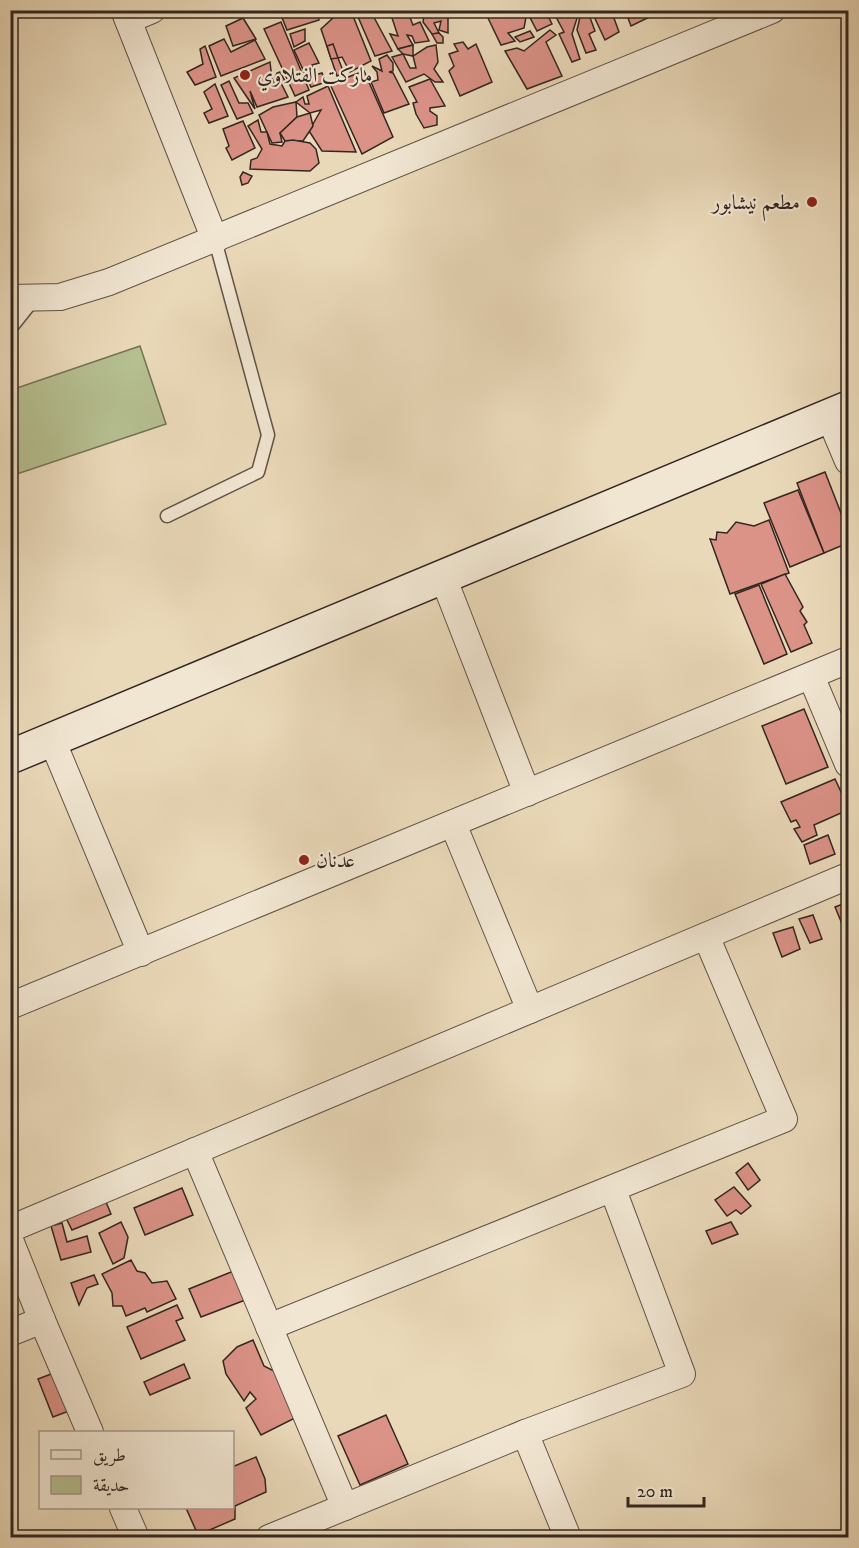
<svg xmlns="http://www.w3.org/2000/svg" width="859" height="1548" viewBox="0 0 859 1548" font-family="'IM FELL DW Pica',Amiri,serif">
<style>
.green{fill:#b5bf90;stroke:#747258;stroke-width:1.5}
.building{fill:#db9287;stroke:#332620;stroke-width:1.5}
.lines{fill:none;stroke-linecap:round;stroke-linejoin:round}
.lane-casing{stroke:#615346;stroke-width:15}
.street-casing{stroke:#615346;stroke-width:28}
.secondary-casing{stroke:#332620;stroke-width:36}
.lane{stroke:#f1e6d2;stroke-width:12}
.street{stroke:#f1e6d2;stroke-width:26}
.secondary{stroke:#f1e6d2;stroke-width:33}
.poi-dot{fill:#8f2418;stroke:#f1e6d2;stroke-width:2}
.labels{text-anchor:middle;stroke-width:4.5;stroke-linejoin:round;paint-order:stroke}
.poi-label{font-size:21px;fill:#332620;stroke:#f1e6d2;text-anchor:start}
</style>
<rect width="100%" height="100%" fill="#ead9b9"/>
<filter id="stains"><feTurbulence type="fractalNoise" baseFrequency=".00333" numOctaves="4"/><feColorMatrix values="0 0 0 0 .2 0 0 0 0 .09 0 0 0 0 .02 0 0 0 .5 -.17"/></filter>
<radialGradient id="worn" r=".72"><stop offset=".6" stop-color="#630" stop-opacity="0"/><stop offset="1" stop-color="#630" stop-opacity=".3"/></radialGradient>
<path class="green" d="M140 346 166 424 11 476V390Z"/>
<g class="building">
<path d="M279 10H317L319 20 287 30Z"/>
<path d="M332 10H345L348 16H353L371 61 350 72 342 57 338 58 344 73 337 76 321 29 334 17Z"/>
<path d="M355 10H370L392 51 375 56Z"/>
<path d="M380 10H397L399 15H409L413 25 420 22 429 41 415 43 412 36 407 35 413 45 398 49 390 34 398 36 391 15Z"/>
<path d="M425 10H454L448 12V33L439 30 441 21 434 23 439 33 432 34 423 22Z"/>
<path d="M502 10H523L526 17 524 28 508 33 515 41 501 45 487 16Z"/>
<path d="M526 10H545L552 24 537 31Z"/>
<path d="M563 10 579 12 572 34 580 59 572 62 559 34 564 32 555 15Z"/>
<path d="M591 10H611L619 32 605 40Z"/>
<path d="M625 10H662V11L631 26Z"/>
<path d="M589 15 595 31 589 34 596 50 586 53 577 30 580 17Z"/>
<path d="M243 18 256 39 233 46 226 26Z"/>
<path d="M281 22 309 90 295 96 264 29Z"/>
<path d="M305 29V41L294 47 290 34Z"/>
<path d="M550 30 556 35 546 42 562 76 527 89 505 51 517 48 524 51Z"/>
<path d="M530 31 534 37 520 42 515 37Z"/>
<path d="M439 33 443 37V43H437L432 34Z"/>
<path d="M224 39 231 52 255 40 265 59 221 76 209 46Z"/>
<path d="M463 42 468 49 476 44 492 82 460 96 449 71 454 66 449 54 458 51 454 44Z"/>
<path d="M309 43 319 63 312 65 315 75 322 73 326 82 311 87 294 50Z"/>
<path d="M333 44 338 58 331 59 327 46Z"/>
<path d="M413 45V56L403 54 398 49Z"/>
<path d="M436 45 438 62 434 69 443 82H435L424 74 406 82 392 57 403 54 410 68H416L413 56 427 47Z"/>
<path d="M205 46 216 77 195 85 187 72 203 64 200 49Z"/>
<path d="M387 55 393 63V71L389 72 393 73 409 104 384 113 371 82 378 80 377 72 372 66 382 71 379 59Z"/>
<path d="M270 62 272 79H268V84L273 83 277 73 280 72 285 81 282 85 288 97 257 107 250 91 255 109 234 78Z"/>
<path d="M364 71 393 137 362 154 330 84Z"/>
<path d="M430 79 445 106 430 108V111L437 116V125L424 128 416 114 413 103 417 102 409 87Z"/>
<path d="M229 81 239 103H248L253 113 237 119 221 85Z"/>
<path d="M215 84 228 116 209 123 204 113 212 109 204 92Z"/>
<path d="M328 86 356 152 322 151 309 131 321 110 310 113 296 102 303 97 305 104H309L307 96Z"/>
<path d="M296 102 297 117 280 133 282 142 272 143 259 115 273 107Z"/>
<path d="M310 113 313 126 303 141H285L280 133 297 117Z"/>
<path d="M258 120 261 132H267L270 144 282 146 285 141 293 140 310 143 316 149 319 163 310 171 250 169 251 160 257 158 262 149 248 126Z"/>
<path d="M243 121 255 148 232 160 226 148 229 146 223 129Z"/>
<path d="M243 172 252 176 248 183 242 185 240 177Z"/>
<path d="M825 472 848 531V543L824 553 797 483Z"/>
<path d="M798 490 824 553 790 567 764 503Z"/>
<path d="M769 520 789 573 730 594 710 539 716 540 717 532 727 533 736 522 754 526Z"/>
<path d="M785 574 803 607 800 611 807 622 804 625 812 643 791 652 761 584Z"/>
<path d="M759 585 787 654 764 664 735 594Z"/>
<path d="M804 709 828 767 786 784 762 726Z"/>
<path d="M835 779 848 807V815L843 812 814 825 817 835 802 842 794 829 800 827 796 820 791 822 781 802Z"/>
<path d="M828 835 835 854 810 864 804 845Z"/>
<path d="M848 902V930L845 931 835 907Z"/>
<path d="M813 915 822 939 810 943 799 919Z"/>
<path d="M793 927 800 949 782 957 773 933Z"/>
<path d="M748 1163 760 1180 748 1190 736 1173Z"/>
<path d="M734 1187 751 1206 741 1214 736 1210 727 1216 715 1200Z"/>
<path d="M182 1188 193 1215 145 1235 134 1208Z"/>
<path d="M106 1202 111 1214 72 1230 66 1218Z"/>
<path d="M121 1222 128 1237 124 1258 113 1264 99 1233Z"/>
<path d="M731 1222 738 1234 712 1244 706 1231Z"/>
<path d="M62 1223 67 1242 87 1236 91 1252 61 1260 51 1226Z"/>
<path d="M131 1260 137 1271 145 1273 152 1283 167 1281 176 1299 147 1312 145 1308 126 1316 122 1306H113L112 1293 102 1274Z"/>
<path d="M241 1268 253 1297 201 1317 189 1289Z"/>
<path d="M94 1275 98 1284 87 1288 79 1305 71 1283Z"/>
<path d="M177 1305 183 1318 176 1321 185 1340 141 1359 127 1327Z"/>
<path d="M253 1340 264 1366 276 1372 299 1416 261 1435 246 1408 256 1399 250 1392 244 1401 226 1374 223 1361 237 1347Z"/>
<path d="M184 1364 190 1378 150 1395 144 1382Z"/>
<path d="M59 1371 74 1409 53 1417 38 1379Z"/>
<path d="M386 1415 408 1464 360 1485 338 1436Z"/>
<path d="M256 1457 265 1479 266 1492 235 1506V1519L198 1535 186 1508H232V1467Z"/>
<path d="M322 1532 324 1538H307Z"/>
</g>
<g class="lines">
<g class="lane-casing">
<g id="lane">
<path d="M10 329 34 299"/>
<path d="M167 516 258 472 268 435 215 240"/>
</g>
</g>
<g class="street-casing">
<g id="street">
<path d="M124 10 215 240"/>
<path d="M128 20 152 10"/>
<path d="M10 298 60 297 109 282 772 10"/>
<path d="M829 416 848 461"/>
<path d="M443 577 527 793"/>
<path d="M811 676 848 764"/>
<path d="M52 740 141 953"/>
<path d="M453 824 530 1010"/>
<path d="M10 1006 848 660"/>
<path d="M195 1151 345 1507"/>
<path d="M10 1229 848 876"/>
<path d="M10 1240 42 1320 90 1432"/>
<path d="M269 1327 784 1119 706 936"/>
<path d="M10 1333 42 1320"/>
<path d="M525 1433 568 1538"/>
<path d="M123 1508 136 1538"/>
<path d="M269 1538 525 1433 682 1374 613 1190"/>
</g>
</g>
<g class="secondary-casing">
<path id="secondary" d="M10 757 848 408"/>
</g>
<use href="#lane" class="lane"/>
<use href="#street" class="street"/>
<use href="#secondary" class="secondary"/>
</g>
<g class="poi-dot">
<circle cx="245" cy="75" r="6"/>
<circle cx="812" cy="202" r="6"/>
<circle cx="304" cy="860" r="6"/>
</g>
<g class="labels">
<g class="poi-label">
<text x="257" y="82">ماركت الفتلاوي</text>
<text x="800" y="209" text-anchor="end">مطعم نيشابور</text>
<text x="316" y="867">عدنان</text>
</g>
</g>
<rect width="859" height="1548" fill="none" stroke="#ead9b9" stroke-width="36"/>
<rect x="12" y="12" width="835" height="1524" fill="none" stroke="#332620" stroke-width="3"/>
<rect x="18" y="18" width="823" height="1512" fill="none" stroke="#332620" stroke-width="1.5"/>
<rect x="39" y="1431" width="195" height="78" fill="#f1e6d2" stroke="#a5998b" stroke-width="1.5"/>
<rect x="51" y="1450" width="30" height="9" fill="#f1e6d2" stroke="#a5998b" stroke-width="1.5"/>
<text x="93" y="1461" font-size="18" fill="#332620">طريق</text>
<rect x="51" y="1476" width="30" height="18" fill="#b5bf90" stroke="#a5998b" stroke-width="1.5"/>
<text x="93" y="1491" font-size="18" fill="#332620">حديقة</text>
<path d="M628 1497v9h76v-9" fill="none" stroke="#332620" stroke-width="3"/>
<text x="637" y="1497" font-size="18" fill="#332620" stroke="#f1e6d2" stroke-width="4.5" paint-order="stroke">20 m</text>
<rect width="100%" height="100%" filter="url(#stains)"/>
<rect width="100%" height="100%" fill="url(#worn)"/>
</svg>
